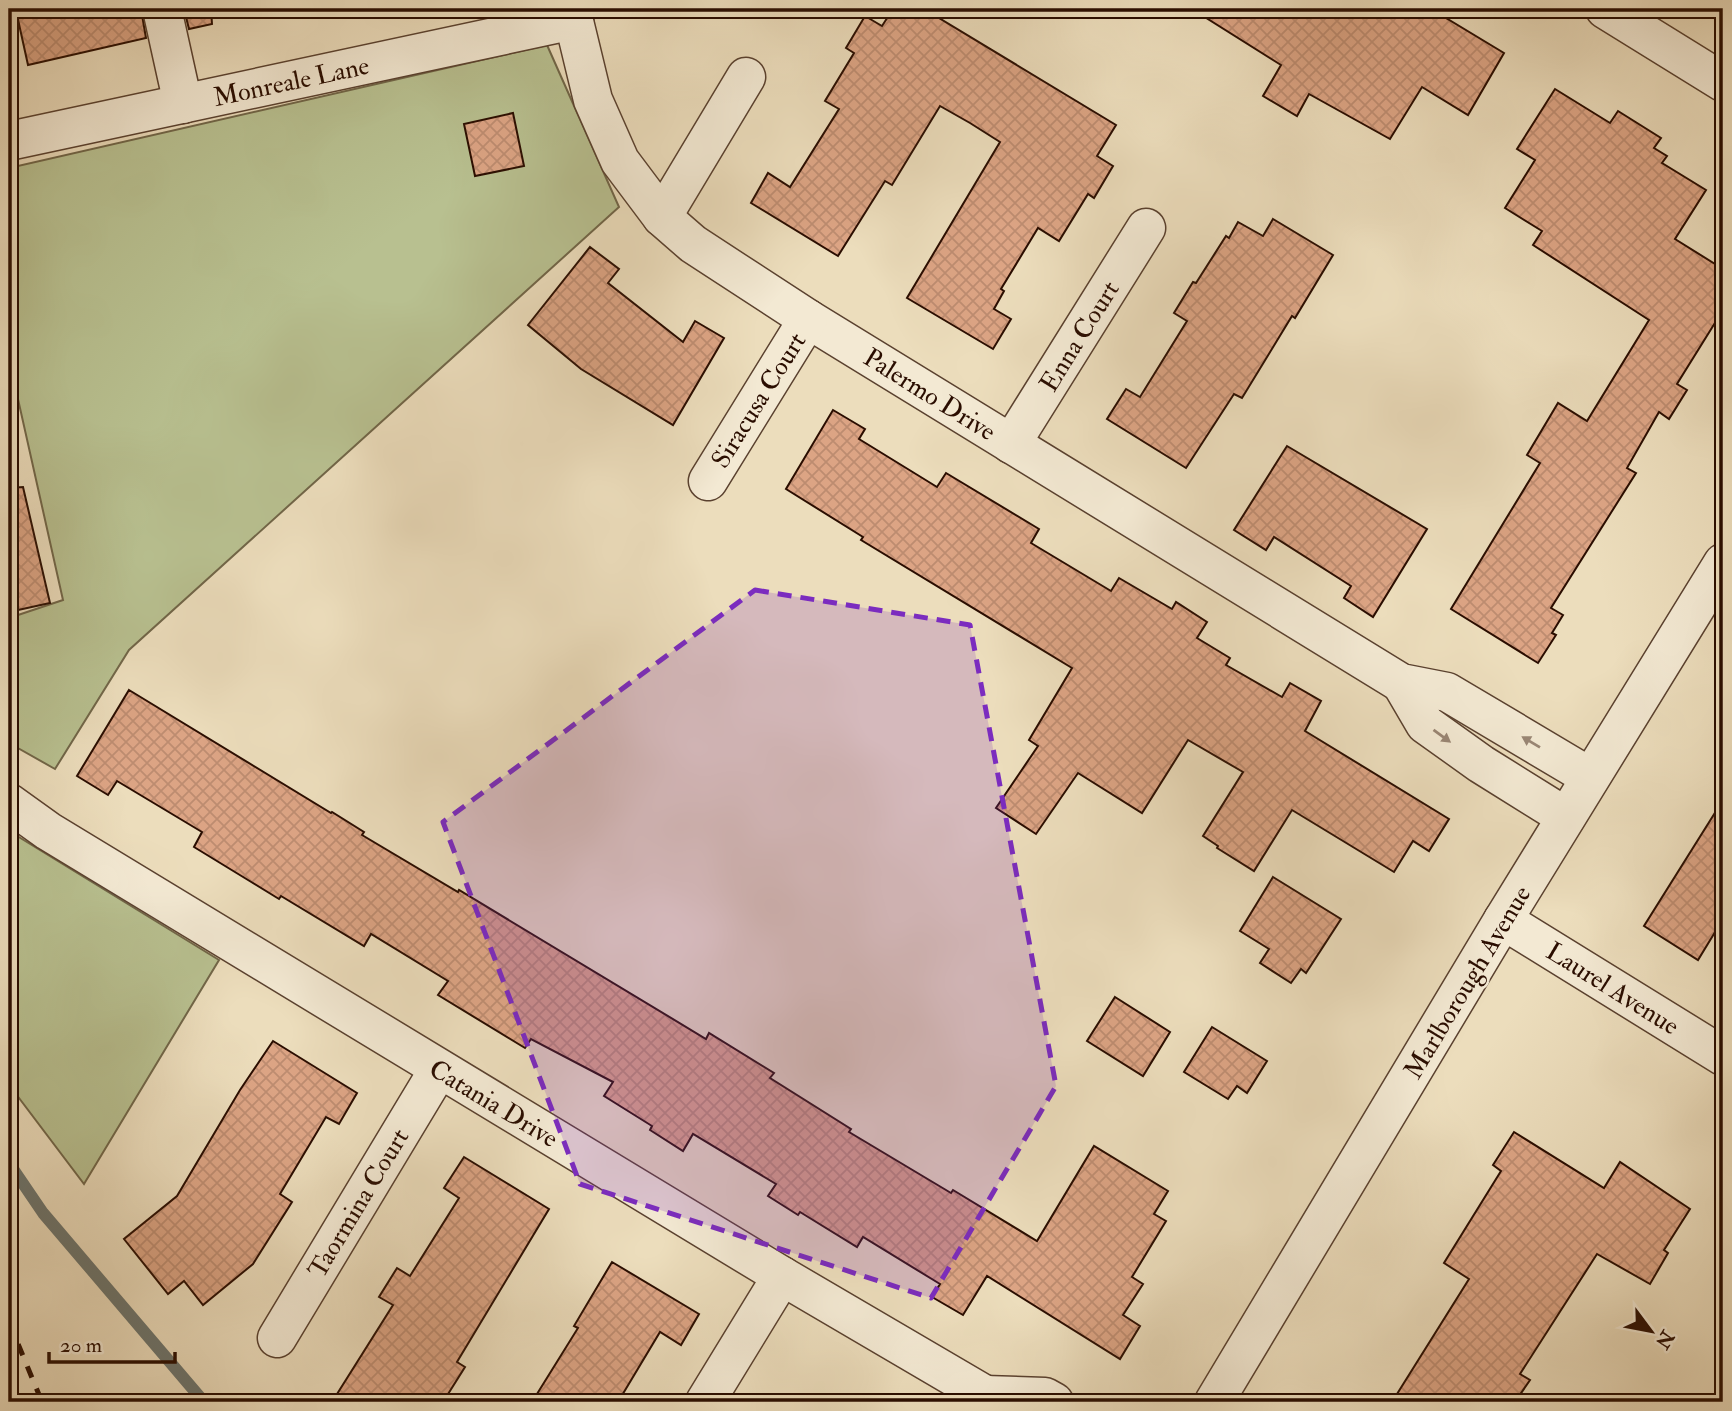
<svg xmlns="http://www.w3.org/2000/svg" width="1732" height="1411" viewBox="0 0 1732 1411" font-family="'IM FELL Double Pica',serif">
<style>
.green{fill:#b8c090;stroke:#716648;stroke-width:2}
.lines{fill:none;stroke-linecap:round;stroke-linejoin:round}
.stream{stroke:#6d756e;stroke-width:12}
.building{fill:url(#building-cross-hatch);stroke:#2a0d00;stroke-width:2}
.minor-casing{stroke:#5a412f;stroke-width:41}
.minor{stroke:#f3e9d3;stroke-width:38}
.rail{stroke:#2a0d00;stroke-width:5;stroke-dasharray:12 12;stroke-linecap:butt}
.oneway{fill:#998674}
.marked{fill:#7b2cbf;fill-opacity:0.2;stroke:#7b2cbf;stroke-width:5;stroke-dasharray:14 9;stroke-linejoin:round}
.labels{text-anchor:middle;stroke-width:5;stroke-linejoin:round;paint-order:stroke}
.street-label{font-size:26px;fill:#2a0d00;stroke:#f3e9d3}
</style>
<defs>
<pattern id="building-cross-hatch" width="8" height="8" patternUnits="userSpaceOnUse" patternTransform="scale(1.75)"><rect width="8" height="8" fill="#dca484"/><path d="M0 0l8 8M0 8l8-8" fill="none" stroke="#bd8c70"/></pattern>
</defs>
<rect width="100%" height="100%" fill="#ecddbc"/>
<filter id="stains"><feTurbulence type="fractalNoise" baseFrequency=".00286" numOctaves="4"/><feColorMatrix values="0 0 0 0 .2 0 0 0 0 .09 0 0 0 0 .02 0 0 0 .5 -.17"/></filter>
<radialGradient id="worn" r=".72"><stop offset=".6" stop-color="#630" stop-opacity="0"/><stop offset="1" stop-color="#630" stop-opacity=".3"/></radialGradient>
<g class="green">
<path d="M547 45 619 207 129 650 55 769 9 743V618L63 600 9 359V168Z"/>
<path d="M9 831 219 960 84 1184 16 1094 18 1058 9 1031Z"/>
</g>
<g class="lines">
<path class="stream" d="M9 1163 43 1213 204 1402"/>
</g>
<g class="building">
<path d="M44 9H141L146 38 28 65 17 15Z"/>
<path d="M184 9H211L212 24 189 29Z"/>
<path d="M893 9H924L1116 125 1097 156 1113 166 1094 198 1088 194 1059 241 1038 228 1001 289 1004 291 994 309 1011 319 993 349 907 298 1000 142 970 123 940 106 892 185 885 181 838 256 751 203 768 173 790 187 839 109 825 101 854 53 846 48 865 16 882 26Z"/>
<path d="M1192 9H1431L1504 53 1468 115 1422 87 1390 139 1309 94 1297 116 1263 96 1281 65Z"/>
<path d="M1555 89 1610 123 1618 111 1661 138 1654 148 1667 156 1662 163 1706 190 1675 239 1723 269V310L1677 384 1687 390 1669 419 1659 412 1627 468 1636 473 1551 608 1563 615 1552 633 1556 635 1538 663 1451 609 1540 463 1527 455 1558 403 1587 421 1649 320 1533 245 1542 231 1505 208 1535 160 1517 149Z"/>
<path d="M513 113 524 166 475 176 464 124Z"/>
<path d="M1273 219 1333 255 1295 318 1292 316 1242 398 1234 394 1186 468 1107 419 1126 389 1140 397 1187 321 1174 313 1193 282 1196 283 1226 236 1229 238 1238 222 1263 236Z"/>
<path d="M590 247 619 269 608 283 683 342 695 321 724 338 673 425 581 369 528 325Z"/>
<path d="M833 410 865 429 859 439 937 487 946 473 1039 529 1031 543 1111 591 1119 578 1172 609 1176 602 1207 622 1197 638 1230 658 1226 665 1282 697 1290 683 1321 701 1305 731 1449 819 1429 851 1413 841 1394 872 1292 810 1254 871 1217 848 1218 846 1203 836 1243 772 1188 740 1142 813 1078 773 1036 834 996 808 1038 746 1029 740 1072 668 861 540 863 537 786 489Z"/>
<path d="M1287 446 1427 529 1373 617 1344 598 1351 586 1274 537 1266 550 1234 530Z"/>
<path d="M23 487 50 603 9 612V488Z"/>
<path d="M129 690 331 813 332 812 364 832 362 835 458 892 459 890 706 1039 709 1033 774 1073 770 1078 851 1129 849 1132 951 1193 953 1190 1037 1241 1094 1146 1168 1191 1154 1214 1166 1221 1132 1277 1143 1284 1123 1315 1140 1326 1120 1359 987 1276 963 1315 932 1297 940 1284 863 1237 857 1247 800 1212 798 1215 768 1196 776 1184 693 1134 683 1151 650 1130 652 1126 604 1096 613 1082 531 1039 525 1048 438 995 448 981 371 934 364 946 281 896 279 899 248 880 194 847 202 832 117 781 108 795 77 776Z"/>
<path d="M1723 800V919L1698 960 1644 926Z"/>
<path d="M1273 877 1341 919 1306 973 1301 969 1291 983 1260 963 1269 949 1240 931Z"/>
<path d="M1115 997 1170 1032 1143 1076 1087 1041Z"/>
<path d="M1212 1027 1267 1061 1247 1093 1237 1086 1228 1099 1184 1072Z"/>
<path d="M273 1041 357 1093 339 1124 326 1117 280 1194 292 1202 253 1264 203 1305 184 1281 168 1294 124 1239 177 1196 240 1090Z"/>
<path d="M1514 1132 1604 1188 1620 1162 1690 1209 1664 1250 1668 1253 1650 1284 1597 1254 1520 1374 1530 1380 1515 1402H1392L1469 1279 1444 1263 1501 1171 1493 1165Z"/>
<path d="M464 1157 549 1209 457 1362 465 1367 443 1402H332L393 1305 379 1297 397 1268 410 1276 459 1198 444 1188Z"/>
<path d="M612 1262 699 1314 681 1345 660 1332 618 1402H532L578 1328 574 1326Z"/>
</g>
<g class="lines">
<g class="minor-casing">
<g id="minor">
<path d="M162 9 183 104"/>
<path d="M571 9 593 100 620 161 662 217 693 244 808 319 1401 683 1447 692 1590 777"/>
<path d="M1605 9 1723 82"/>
<path d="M9 141 574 20"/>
<path d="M662 217 746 77"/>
<path d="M1011 444 1146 228"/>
<path d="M708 481 808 319"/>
<path d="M1401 683 1425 724 1481 764 1566 817"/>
<path d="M9 803 48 831 782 1276 985 1395 992 1402"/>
<path d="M1503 920 1723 1056"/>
<path d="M277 1338 439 1069"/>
<path d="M985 1395 1045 1397 1054 1402"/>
<path d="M705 1402 782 1276"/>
<path d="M1214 1402 1503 920 1723 563"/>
</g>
</g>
<use href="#minor" class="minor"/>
<g class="rail">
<path d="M9 1322 42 1402"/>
<path d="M9 1398 10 1402"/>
</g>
</g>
<defs><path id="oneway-solid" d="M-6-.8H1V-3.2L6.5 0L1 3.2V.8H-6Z" transform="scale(1.75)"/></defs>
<g class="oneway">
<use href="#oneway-solid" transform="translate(1442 736) rotate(36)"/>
<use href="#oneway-solid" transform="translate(1531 742) rotate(-149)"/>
</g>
<path class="marked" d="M755 590 970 625 1056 1086 931 1298 580 1184 443 822Z"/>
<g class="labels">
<g class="street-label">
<text transform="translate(291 81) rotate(-12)" y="9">Monreale Lane</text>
<text transform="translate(1079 336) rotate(-58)" y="9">Enna Court</text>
<text transform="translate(930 394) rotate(32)" y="9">Palermo Drive</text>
<text transform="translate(758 400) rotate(-58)" y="9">Siracusa Court</text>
<text transform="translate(1467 982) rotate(-59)" y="9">Marlborough Avenue</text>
<text transform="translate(1613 988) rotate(32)" y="9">Laurel Avenue</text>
<text transform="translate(494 1103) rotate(31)" y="9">Catania Drive</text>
<text transform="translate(358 1203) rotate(-59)" y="9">Taormina Court</text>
</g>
</g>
<rect width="1732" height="1411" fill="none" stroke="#ecddbc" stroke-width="35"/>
<rect x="10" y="10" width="1711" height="1390" fill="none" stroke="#2a0d00" stroke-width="3.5"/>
<rect x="18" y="18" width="1697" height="1376" fill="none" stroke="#2a0d00" stroke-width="2"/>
<g transform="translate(1651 1331) rotate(122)" stroke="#f3e9d3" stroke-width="5" paint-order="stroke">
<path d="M0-5L12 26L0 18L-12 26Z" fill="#2a0d00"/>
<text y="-10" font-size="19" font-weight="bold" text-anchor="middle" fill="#2a0d00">N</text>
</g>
<path d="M49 1352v10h126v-10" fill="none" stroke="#2a0d00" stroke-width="3.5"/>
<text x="60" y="1352" font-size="21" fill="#2a0d00" stroke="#f3e9d3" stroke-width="5" paint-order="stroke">20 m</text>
<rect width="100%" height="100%" filter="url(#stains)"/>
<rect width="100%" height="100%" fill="url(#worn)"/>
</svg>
